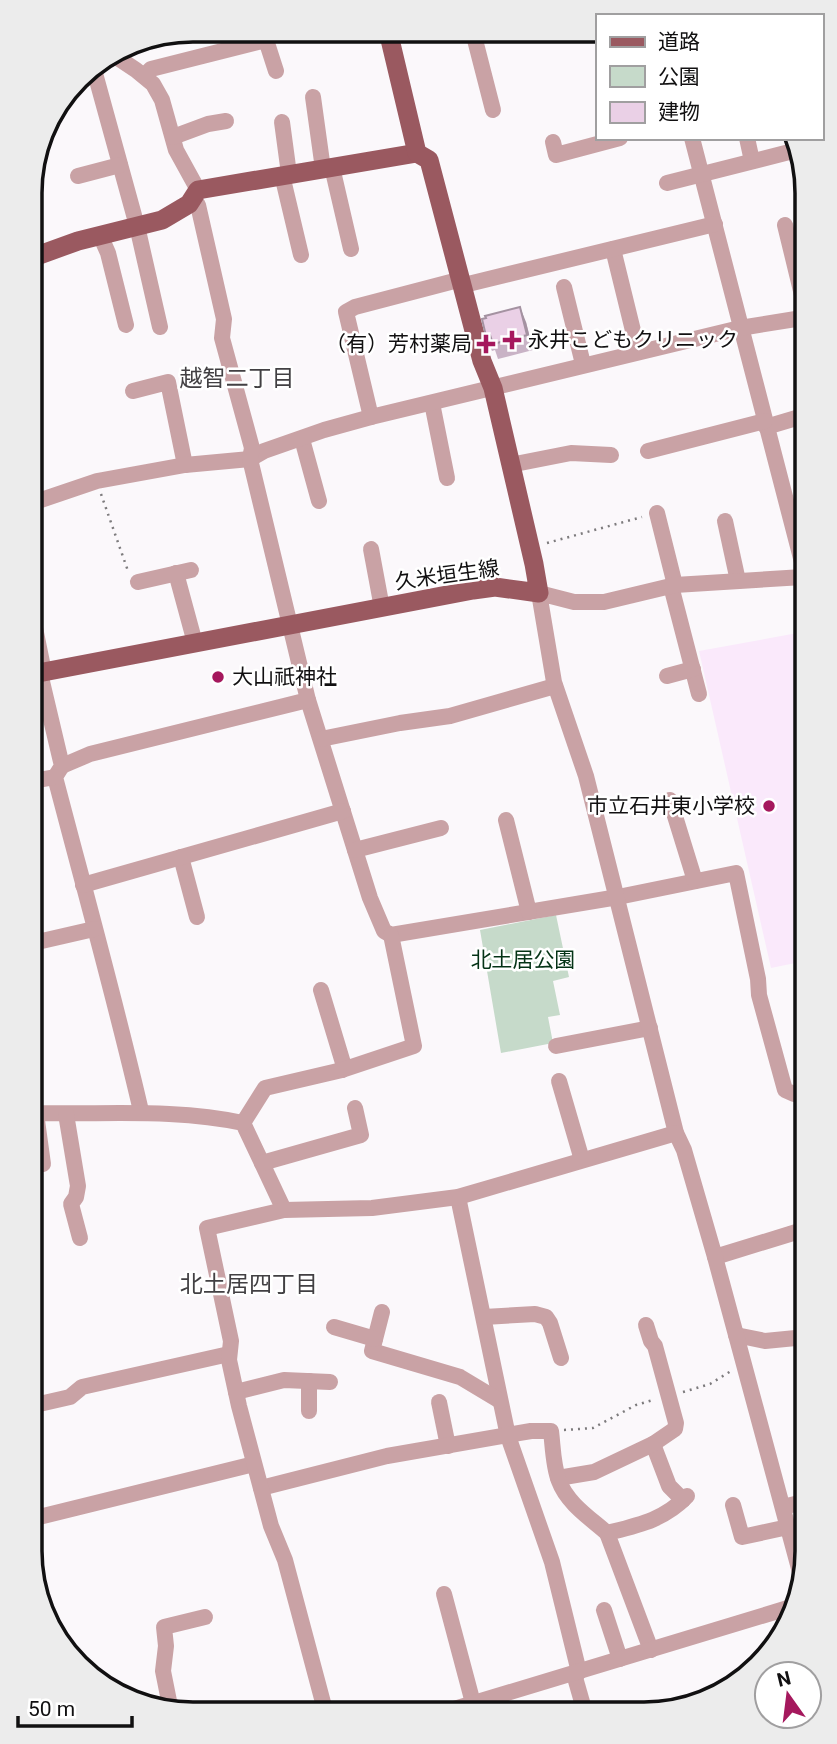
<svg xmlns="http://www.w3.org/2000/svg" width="837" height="1744" viewBox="0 0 837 1744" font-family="Roboto,'Noto Sans JP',sans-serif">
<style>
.education{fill:#fae9fb}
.green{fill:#c6daca}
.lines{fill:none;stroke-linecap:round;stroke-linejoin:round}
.path{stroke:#7d7b7d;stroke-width:2.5;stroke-dasharray:2 5;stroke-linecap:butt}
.minor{stroke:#c9a2a5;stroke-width:16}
.major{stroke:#9a5960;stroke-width:19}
.wall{fill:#c9b3c6}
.shaded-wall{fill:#a492a1}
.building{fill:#ead0e6;stroke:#a492a1;stroke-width:2}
.poi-dot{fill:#a5185d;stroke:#fff;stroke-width:2.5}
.labels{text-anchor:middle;stroke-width:5;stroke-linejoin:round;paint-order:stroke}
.poi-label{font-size:21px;fill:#111011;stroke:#fff;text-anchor:start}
.street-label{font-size:21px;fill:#111011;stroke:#fff}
.park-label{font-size:21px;fill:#043316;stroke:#fff}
.neighbourhood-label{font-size:23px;fill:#424043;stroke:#fff}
.rim{fill:none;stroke:#111011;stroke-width:3.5}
</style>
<rect width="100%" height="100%" fill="#fbf8fb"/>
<path class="education" d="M803 632 805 961 771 968 699 651Z"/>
<path class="green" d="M556 915 569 977 553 981 560 1015 548 1017 553 1043 501 1053 480 930Z"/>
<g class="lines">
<g class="path">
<path d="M101 494 128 571"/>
<path d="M547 543 642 517"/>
<path d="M683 1392 710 1384 731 1371"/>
<path d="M564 1430 593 1428 636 1405 653 1400"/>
</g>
<g class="minor">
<path d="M471 32 474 36 493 110"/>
<path d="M112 54 136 70 153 84 162 100 176 150 198 190"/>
<path d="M93 66 137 226 160 327"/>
<path d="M144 76 151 69 266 40 276 71"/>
<path d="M313 97 323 169"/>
<path d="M282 122 289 174"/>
<path d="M173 137 208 124 226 121"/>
<path d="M692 138 803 566"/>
<path d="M747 138 752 161"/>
<path d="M553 142 556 155 620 138"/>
<path d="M332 167 351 249"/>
<path d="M282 175 301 255"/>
<path d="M78 176 120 165"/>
<path d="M667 183 801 149"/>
<path d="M785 225 802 295"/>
<path d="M100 235 108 253 126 325"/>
<path d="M613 249 638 351"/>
<path d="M464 285 715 224"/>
<path d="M564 287 583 364"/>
<path d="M133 391 168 382 185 465"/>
<path d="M432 403 447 478"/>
<path d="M371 417 346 312 355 307 462 279"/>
<path d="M766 427 803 416"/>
<path d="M302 439 319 501"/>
<path d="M648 451 765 421"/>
<path d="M510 465 571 453 611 455"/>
<path d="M32 503 97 481 185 465 250 459 264 451 324 430 371 417 740 328 802 318"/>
<path d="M657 513 675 585"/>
<path d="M725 521 738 581"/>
<path d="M371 549 382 608"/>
<path d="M176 573 195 643"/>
<path d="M138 582 191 570"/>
<path d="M671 586 699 694"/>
<path d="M32 613 44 672"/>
<path d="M40 673 62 766 55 777C84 888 115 999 141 1111"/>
<path d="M667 676 693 669"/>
<path d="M308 700 370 898 384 931 391 935 618 897 736 873 758 979 759 995 785 1090 794 1094 805 1092"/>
<path d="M321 739 400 723 450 716 555 686"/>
<path d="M62 766 90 754 308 700 250 459 252 448 222 338 224 319 198 205 191 201"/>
<path d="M33 781 55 777"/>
<path d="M670 800 695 881"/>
<path d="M506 820 529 912"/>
<path d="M355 850 441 828"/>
<path d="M181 857 197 917"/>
<path d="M83 885 343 811"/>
<path d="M33 943 94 929"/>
<path d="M321 990 343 1063 342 1070"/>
<path d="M556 1046 650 1028"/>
<path d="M559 1081 582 1160"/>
<path d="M34 1113C104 1115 174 1108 243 1123L284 1210"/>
<path d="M36 1113 43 1164"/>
<path d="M66 1114 78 1186 76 1197 71 1204 80 1238"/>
<path d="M243 1123 265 1088 342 1070 414 1046 391 935"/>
<path d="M262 1163 361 1135 355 1108"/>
<path d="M458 1197 508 1436 552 1562 579 1672"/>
<path d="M715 1257 806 1229"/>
<path d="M382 1312 372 1351 460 1377 500 1401"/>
<path d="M484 1317 535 1314 546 1317 550 1323 561 1358"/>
<path d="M334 1327 375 1339"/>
<path d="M736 1335 765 1341 806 1337"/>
<path d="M309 1381V1411"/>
<path d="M236 1392 284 1380 330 1382"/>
<path d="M439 1402 448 1446"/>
<path d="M35 1405 70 1397 82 1387 229 1354"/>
<path d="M653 1444 669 1486 683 1500"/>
<path d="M558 1478 594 1472 653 1444 675 1429 676 1423 655 1346 651 1341 646 1325"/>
<path d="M261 1488 387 1456 531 1431H551C553 1447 553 1466 559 1481 567 1503 590 1518 607 1533"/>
<path d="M733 1505 742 1537 788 1527"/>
<path d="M783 1507 807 1501"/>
<path d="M35 1518 254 1464"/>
<path d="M801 1576 715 1257 684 1150 676 1133 586 776 554 682 539 593 574 602H604L675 585 803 577"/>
<path d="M444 1594 473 1703"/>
<path d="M604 1610 620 1659"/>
<path d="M651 1650 607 1533C639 1525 664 1520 687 1496"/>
<path d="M574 1674 584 1709"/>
<path d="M325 1710 285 1560 271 1526 239 1406 229 1360 231 1341 207 1228 284 1210 372 1208 458 1197 676 1133"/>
<path d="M451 1710 788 1608"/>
<path d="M171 1711 163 1671 166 1646 164 1627 205 1617"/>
</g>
<g class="major">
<path d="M31 258 78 241 162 220 189 204 198 190 417 153"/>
<path d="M33 674 473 590 495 587 539 593 534 564 493 388 482 361 429 160 417 153 388 31"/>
</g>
</g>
<path class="wall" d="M486 318 526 322 533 350 498 359 495 350 492 351 486 336Z"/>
<path class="shaded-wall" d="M520 307 526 322 533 350 527 335Z"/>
<g class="building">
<path d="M520 307 527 335 493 344 490 335 486 336 482 319 486 318 485 316Z"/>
<path d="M126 1687 127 1694 116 1689Z"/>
</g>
<g class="poi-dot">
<path d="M508.5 329.5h7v7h7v7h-7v7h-7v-7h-7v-7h7z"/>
<path d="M482.5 333.5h7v7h7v7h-7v7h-7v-7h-7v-7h7z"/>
<circle cx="218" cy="677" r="7"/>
<circle cx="769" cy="806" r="7"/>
</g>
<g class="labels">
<g class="poi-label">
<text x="528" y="347">永井こどもクリニック</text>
<text x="472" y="351" text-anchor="end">（有）芳村薬局</text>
<text x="232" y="684">大山祇神社</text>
<text x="755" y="813" text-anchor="end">市立石井東小学校</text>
</g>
<g class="street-label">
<text transform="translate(447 575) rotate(-8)" y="7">久米垣生線</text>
</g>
<g class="park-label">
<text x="523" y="967">北土居公園</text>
</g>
<g class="neighbourhood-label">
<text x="237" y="386">越智二丁目</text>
<text x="249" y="1292">北土居四丁目</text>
</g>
</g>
<path d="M0 0H837V1744H0ZM193 42H644A151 151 0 0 1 795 193V1551A151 151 0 0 1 644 1702H193A151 151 0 0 1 42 1551V193A151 151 0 0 1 193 42Z" fill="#ececec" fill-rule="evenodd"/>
<path class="rim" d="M193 42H644A151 151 0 0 1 795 193V1551A151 151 0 0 1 644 1702H193A151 151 0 0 1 42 1551V193A151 151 0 0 1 193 42Z"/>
<rect x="596" y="14" width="228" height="126" fill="#ffffff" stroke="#a09fa0" stroke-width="2"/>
<rect x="610" y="37" width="35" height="10" fill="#9a5960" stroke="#a09fa0" stroke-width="2"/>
<text x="658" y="49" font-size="21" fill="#111011">道路</text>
<rect x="610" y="66" width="35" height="21" fill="#c6daca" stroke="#a09fa0" stroke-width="2"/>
<text x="658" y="84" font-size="21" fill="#111011">公園</text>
<rect x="610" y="102" width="35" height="21" fill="#ead0e6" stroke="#a09fa0" stroke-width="2"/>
<text x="658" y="119" font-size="21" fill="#111011">建物</text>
<g transform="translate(788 1695) rotate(346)"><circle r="33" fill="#ffffff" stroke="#a09fa0" stroke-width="2"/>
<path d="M0-5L12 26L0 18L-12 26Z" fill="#a5185d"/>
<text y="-10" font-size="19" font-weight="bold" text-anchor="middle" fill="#111011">N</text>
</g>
<path d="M18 1716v10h114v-10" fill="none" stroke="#111011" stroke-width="3.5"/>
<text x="28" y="1716" font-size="21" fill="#111011" stroke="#ffffff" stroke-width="5" paint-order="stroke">50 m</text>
</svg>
